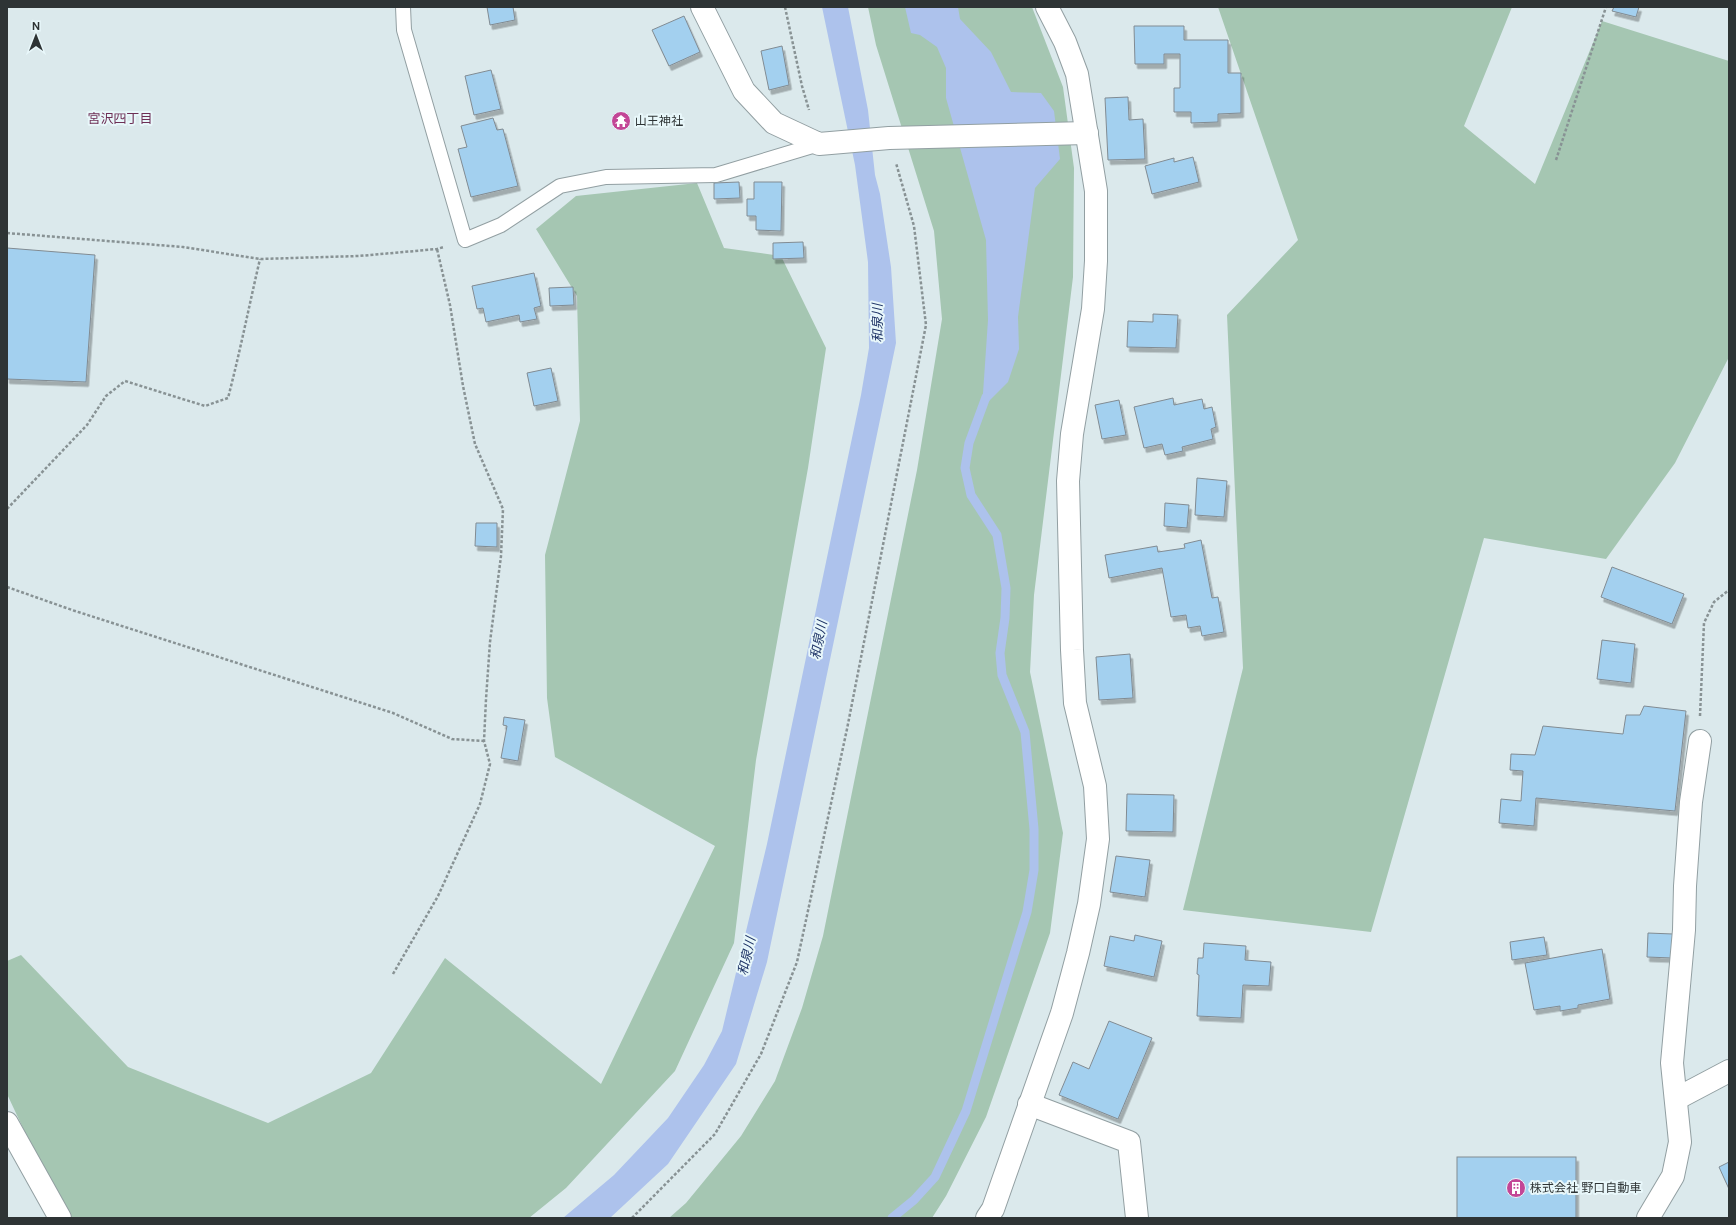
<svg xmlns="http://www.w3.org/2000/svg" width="1736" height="1225" viewBox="0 0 1736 1225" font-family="'DM Sans','Noto Sans JP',sans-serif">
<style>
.green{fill:#a5c6b2}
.water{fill:#adc2ec}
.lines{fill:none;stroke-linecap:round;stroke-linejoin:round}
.stream{stroke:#adc2ec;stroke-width:9}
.building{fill:#a3d0ef;stroke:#818b92;filter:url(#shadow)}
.lane-casing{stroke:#929fa2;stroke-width:16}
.street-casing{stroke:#929fa2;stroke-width:24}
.path{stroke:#889294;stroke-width:2.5;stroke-dasharray:3 2;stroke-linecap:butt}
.lane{stroke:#fff;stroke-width:14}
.street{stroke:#fff;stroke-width:22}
.labels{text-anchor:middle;stroke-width:4;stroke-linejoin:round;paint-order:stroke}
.poi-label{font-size:12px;fill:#2e3435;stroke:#e8f7fa;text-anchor:start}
.neighbourhood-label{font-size:13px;fill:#6d2f55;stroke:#e8f7fa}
.water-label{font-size:13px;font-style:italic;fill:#1d3265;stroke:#e8f7fa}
</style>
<defs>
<filter id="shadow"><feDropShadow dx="2.5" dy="4.5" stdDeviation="0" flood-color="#0004"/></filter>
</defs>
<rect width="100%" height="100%" fill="#dbe9ec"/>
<g class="green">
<path d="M868 7H1032L1063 87 1074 168 1073 277 1034 595 1030 672 1063 833 1050 933 986 1117 946 1196 932 1218H669L686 1203 741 1136 775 1081 802 1008 823 936 917 470 942 319 934 231 876 45Z"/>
<path d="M1218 7H1512L1464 126 1535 184 1602 21 1729 61V357L1675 463 1606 559 1484 538 1371 932 1183 910 1243 668 1227 315 1298 240Z"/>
<path d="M697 183 724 248 781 256 826 348 808 468 756 760 734 943 675 1071 566 1188 529 1218H68L38 1160 7 1094V961L21 955 128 1067 268 1123 371 1073 445 958 601 1084 715 846 555 757 547 698 545 555 580 421 577 296 536 229 576 196Z"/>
</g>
<g class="water">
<path d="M822 7H848L868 110 875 175 880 194 891 267 896 343 767 962 736 1064 668 1164 610 1218H563L614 1175 668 1118 704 1065 722 1031 767 844 861 395 869 348 868 262 855 165Z"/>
<path d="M905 7H958L960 19 991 52 1011 92 1041 93 1054 111 1060 159 1035 188 1018 317 1019 349 1008 382 982 408 988 320 986 240 946 98V68L937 47 920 35 911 33Z"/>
</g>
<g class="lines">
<path class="stream" d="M892 1218 914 1200 935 1177 966 1111 1027 912 1034 870V829L1025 732 1002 675 1000 653 1005 618 1006 588 997 535 971 495 965 468 969 443 986 397"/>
</g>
<g class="building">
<path d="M487 7H513L515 20 490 25Z"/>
<path d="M1614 7H1639L1636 17 1612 11Z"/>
<path d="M684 16 700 52 669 66 652 30Z"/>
<path d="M1134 26H1184V40H1228V73H1241V113L1218 114V122L1191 123V112H1174V88H1180V54H1164V64H1135Z"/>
<path d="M782 46 789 85 769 90 761 51Z"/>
<path d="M491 70 501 109 474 115 465 76Z"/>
<path d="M1128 97 1129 120 1143 119 1145 159 1108 160 1105 98Z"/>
<path d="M493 118 497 130 503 129 518 186 471 197 458 149 467 147 461 126Z"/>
<path d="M1193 157 1199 182 1152 194 1145 166 1174 158V162Z"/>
<path d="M739 182 740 198 714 199V183Z"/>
<path d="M754 182H782L781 231 756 230V216H747V199H754Z"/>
<path d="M803 242 804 258 773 259V243Z"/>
<path d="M7 248 95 255 86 382 7 379Z"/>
<path d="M534 273 541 306 534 308 537 319 520 322 519 315 486 322 483 308 477 309 472 286Z"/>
<path d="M573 287 574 305 550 306 549 288Z"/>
<path d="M1153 314 1178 315 1176 348 1127 347 1128 321 1153 322Z"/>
<path d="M551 368 558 401 534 406 527 373Z"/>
<path d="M1173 398 1174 405 1202 399 1204 409 1212 407 1216 427 1211 429 1213 439 1182 447 1183 451 1165 455 1162 444 1144 448 1134 407Z"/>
<path d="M1119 400 1126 435 1102 439 1095 405Z"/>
<path d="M1197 478 1227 481 1224 517 1195 515Z"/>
<path d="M1165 503 1189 505 1187 528 1164 526Z"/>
<path d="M476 523H497V547L475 546Z"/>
<path d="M1201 540 1212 598 1218 597 1224 632 1202 636 1200 626 1188 628 1186 615 1171 617 1162 568 1109 578 1105 555 1157 546 1158 552 1185 548 1184 544Z"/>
<path d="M1612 567 1684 594 1672 624 1601 597Z"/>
<path d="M1602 640 1635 644 1631 683 1597 679Z"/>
<path d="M1130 654 1133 698 1099 700 1096 657Z"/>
<path d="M1644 706 1686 711 1675 811 1536 798 1534 826 1499 823 1501 799 1521 801 1523 771 1510 770 1511 754 1535 755 1543 726 1623 734 1626 715H1640Z"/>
<path d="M504 717 525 720 518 761 501 758 507 726 503 725Z"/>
<path d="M1127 794 1174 795 1173 832 1126 831Z"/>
<path d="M1116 856 1150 860 1145 897 1110 892Z"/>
<path d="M1648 933 1673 934 1672 958 1647 957Z"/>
<path d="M1135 935 1162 941 1154 977 1104 966 1110 936 1134 941Z"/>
<path d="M1544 937 1547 955 1512 960 1510 942Z"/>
<path d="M1204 943 1246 946 1245 960 1271 962 1269 986 1243 985 1241 1018 1197 1016 1199 975 1197 974 1198 958H1203Z"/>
<path d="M1602 949 1610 999 1578 1005V1008L1560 1011V1006L1534 1010 1525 963Z"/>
<path d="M1109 1021 1152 1038 1118 1119 1059 1095 1073 1062 1089 1069Z"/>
<rect x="1457" y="1157" width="119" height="61"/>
<path d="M1729 1162V1189L1719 1167Z"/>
</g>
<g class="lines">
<g class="lane-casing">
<path id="lane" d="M403 7 404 30 465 240 501 225 560 186 606 177 716 175 819 144"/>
</g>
<g class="street-casing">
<g id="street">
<path d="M702 7 744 91 774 123 819 144 889 138 1087 133"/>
<path d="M1676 1099 1729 1071"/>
<path d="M1029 1104 1129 1142 1137 1218"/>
<path d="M7 1123 60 1218"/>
<path d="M987 1218 993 1209 1062 1013 1078 953 1089 904 1098 839 1095 786 1075 703 1072 650 1068 481 1072 434 1093 309 1096 261V191L1077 74 1065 42 1047 7"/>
<path d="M1648 1218 1673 1176 1680 1142 1672 1063 1684 930 1685 886 1691 802 1700 741"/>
</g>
</g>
<g class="path">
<path d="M785 7 802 86 809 110"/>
<path d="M1556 160 1606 7"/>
<path d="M7 233 183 247 260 259 359 256 437 249 444 247"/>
<path d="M7 509 87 425 106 396 125 381 205 406 228 398C240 352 249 306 260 259"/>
<path d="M7 587 72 610 393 713 452 739 484 741"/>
<path d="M1700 716 1704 623 1714 602 1729 590"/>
<path d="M393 974 438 896 480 804 490 764 484 741 486 699 490 642 501 556 503 509 475 444 463 386 450 305 437 249"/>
<path d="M632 1218 715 1134 761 1054 797 962 847 729 926 325 914 226 896 163"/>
</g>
<use href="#lane" class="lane"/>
<use href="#street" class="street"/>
</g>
<defs>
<g id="temple-disc" transform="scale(1)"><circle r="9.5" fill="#c34696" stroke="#e8f7fa"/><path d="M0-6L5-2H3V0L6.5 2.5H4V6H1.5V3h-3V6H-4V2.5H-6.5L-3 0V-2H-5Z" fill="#fff"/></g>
<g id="building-disc" transform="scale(1)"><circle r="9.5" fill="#c34696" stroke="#e8f7fa"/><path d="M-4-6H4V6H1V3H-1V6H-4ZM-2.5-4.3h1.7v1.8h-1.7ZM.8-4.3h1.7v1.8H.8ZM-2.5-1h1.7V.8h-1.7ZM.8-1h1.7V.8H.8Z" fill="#fff"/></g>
</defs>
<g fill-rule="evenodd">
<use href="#temple-disc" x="621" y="121"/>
<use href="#building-disc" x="1516" y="1188"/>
</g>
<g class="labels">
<g class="poi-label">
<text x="635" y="125">山王神社</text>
<text x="1530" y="1192">株式会社 野口自動車</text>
</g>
<g class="neighbourhood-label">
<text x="120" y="123">宮沢四丁目</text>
</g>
<g class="water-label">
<text transform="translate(877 323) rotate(-91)" y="5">和泉川</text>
<text transform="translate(818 640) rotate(-79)" y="5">和泉川</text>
<text transform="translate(746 956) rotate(-77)" y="5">和泉川</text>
</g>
</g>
<rect width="1736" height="1225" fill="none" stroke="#2e3435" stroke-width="16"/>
<g transform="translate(36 36)" stroke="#e8f7fa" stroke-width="3" paint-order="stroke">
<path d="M0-3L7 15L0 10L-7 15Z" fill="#2e3435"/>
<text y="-6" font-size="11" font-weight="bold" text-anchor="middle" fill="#2e3435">N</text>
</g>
</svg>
